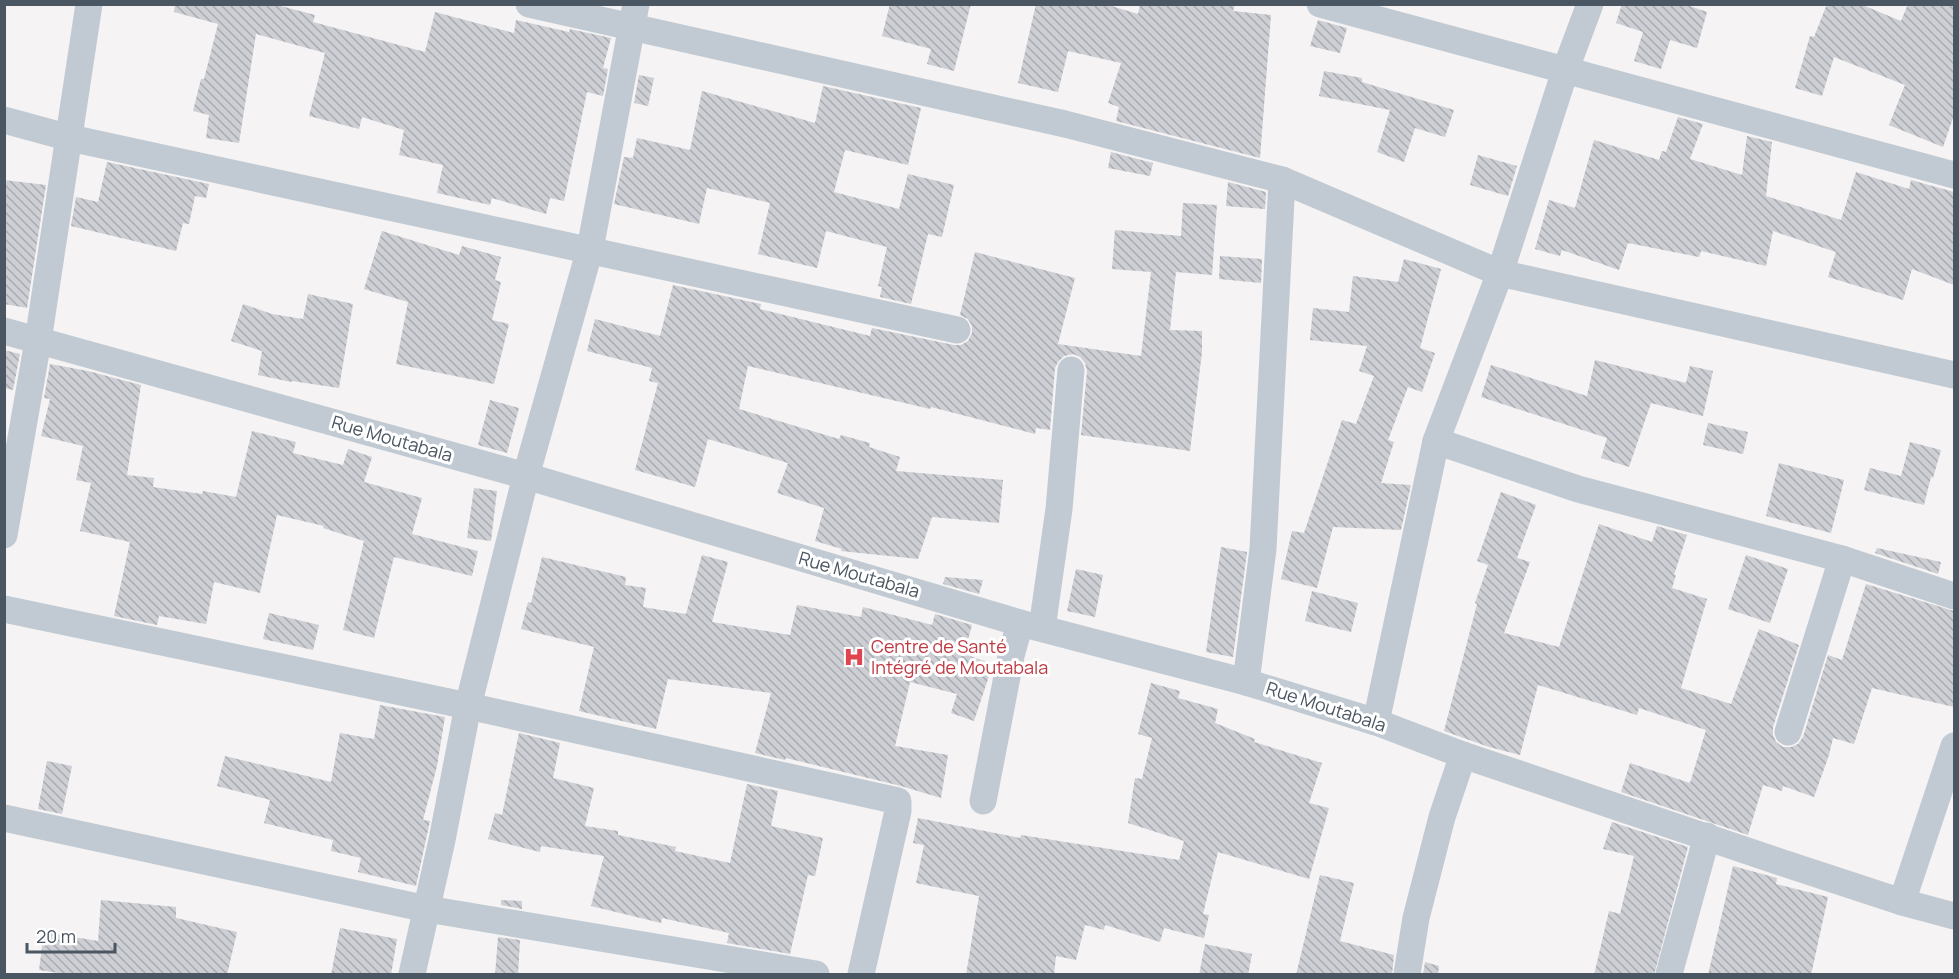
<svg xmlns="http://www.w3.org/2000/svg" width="1959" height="979" viewBox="0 0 1959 979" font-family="Manrope,sans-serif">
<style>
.building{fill:url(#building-back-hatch)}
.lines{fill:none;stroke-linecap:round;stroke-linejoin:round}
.minor{stroke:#c1cad2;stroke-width:27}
.labels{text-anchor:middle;stroke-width:6;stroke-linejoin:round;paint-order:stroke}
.street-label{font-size:18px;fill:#4a5661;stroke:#fff}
.health-label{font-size:18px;fill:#be3a42;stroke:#fff;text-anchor:start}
</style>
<defs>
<pattern id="building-back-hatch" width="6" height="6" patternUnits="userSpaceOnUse" patternTransform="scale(1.5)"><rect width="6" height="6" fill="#cdcfd5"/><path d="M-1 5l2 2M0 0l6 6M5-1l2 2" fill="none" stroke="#a8abb0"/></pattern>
</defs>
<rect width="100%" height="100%" fill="#f5f3f3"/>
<g class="building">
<path d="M175 4H273L315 15 313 22 425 52 435 12 514 33 516 20 569 32 570 29 611 38 603 68 608 69 603 96 587 92 564 201 550 198 546 214 492 198 490 205 437 193 443 165 399 155 404 130 362 117 359 129 309 116 325 53 256 34 239 143 206 138 209 115 193 111 201 79H204L218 24 174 12Z"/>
<path d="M890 4H971L954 71 927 64 931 49 882 36Z"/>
<path d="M1036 4H1105L1138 14 1140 4H1235L1233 11 1271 15 1260 158 1116 121 1119 107 1108 103 1121 63 1068 51 1058 92 1018 83Z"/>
<path d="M1622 4H1684L1707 12 1697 48 1670 40 1661 69 1634 61 1643 32 1616 23Z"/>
<path d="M1827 4H1860L1901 21 1908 4H1954V115L1943 147 1889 125 1905 85 1834 57 1822 96 1795 88 1810 36 1814 37Z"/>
<path d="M1318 20 1347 28 1340 53 1310 46Z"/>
<path d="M1324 71 1362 78V82L1454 110 1445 137 1415 128 1404 162 1377 152 1390 110 1319 96Z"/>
<path d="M639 75 654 78 648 106 634 103Z"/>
<path d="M823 86 921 108 908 165 845 150 834 192 899 209 908 174 954 185 942 237 928 234 911 304 880 297 882 287 878 286 887 247 826 231 817 268 758 254 770 203 707 188 699 224 614 204 624 157 633 158 637 138 690 150 702 91 815 123Z"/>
<path d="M1678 117 1703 124 1690 159 1742 175 1747 136 1772 142 1766 196 1841 220 1856 172 1909 189 1911 180 1954 192V285L1912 269 1903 300 1828 277 1836 252 1773 231 1766 266 1701 251 1699 257 1628 243 1619 270 1562 250 1560 256 1535 249 1549 200 1575 208 1594 140 1659 160 1662 151 1666 152Z"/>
<path d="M1111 152 1153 163 1150 176 1108 168Z"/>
<path d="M1478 155 1517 166 1508 196 1470 185Z"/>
<path d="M107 162 209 184 206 198 195 196 189 224 183 223 176 251 71 226 76 197 98 202Z"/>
<path d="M4 180 46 185 27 308 4 304Z"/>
<path d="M1228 182 1266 192 1265 209 1226 206Z"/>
<path d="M1183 203 1217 205 1212 275 1176 272 1170 330 1202 331V352L1190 451 1081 435 1087 371 1085 363 1080 357 1073 354 1064 356 1058 362 1055 368 1050 430 1036 428 1035 434 931 407 930 409 748 366 739 409 839 439 841 435 870 443 869 447 900 457 896 471 1003 480 999 523 932 517 918 559 841 551 842 549 815 541 824 508 777 493 788 463 708 439 695 487 635 470 658 383 649 381 652 368 587 351 595 319 660 336 673 285 761 304 760 309 870 336 872 328 954 345H961L968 341 972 333V326L968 319 960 315 975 252 1075 278 1058 344 1141 356 1151 272 1112 269 1115 230 1181 236Z"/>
<path d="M382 231 459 255 462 246 501 257 495 280 501 282 492 320 509 324 494 384 396 364 408 302 364 289Z"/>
<path d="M1220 256 1262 259 1261 283 1219 279Z"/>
<path d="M1404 259 1441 269 1420 348 1435 353 1422 392 1408 387 1388 440 1394 442 1381 483 1411 485 1401 530 1333 527 1317 588 1281 579 1292 531 1304 533 1342 420 1356 424 1374 376 1359 371 1367 346 1310 340 1313 308 1349 312 1353 276 1398 282Z"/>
<path d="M308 294 353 304 339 388 292 381 291 382 258 375 262 351 231 341 243 304 272 314 303 319Z"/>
<path d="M4 350 20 354 13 390 4 388Z"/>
<path d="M1595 360 1686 383 1690 366 1713 371 1703 416 1651 403 1629 467 1601 458 1607 438 1481 397 1491 365 1587 396Z"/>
<path d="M50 364 88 371 141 385 127 475 154 478 153 487 202 494 203 491 236 497 252 431 296 442 293 453 343 465 348 449 372 457 364 482 422 498 412 534 478 551 472 576 394 557 374 638 343 630 364 541 323 528 324 526 277 515 260 593 214 582 206 624 159 616 157 625 114 616 130 542 80 531 91 483 76 480 83 446 41 436 50 399 44 398Z"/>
<path d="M490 400 519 408 507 453 478 445Z"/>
<path d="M1708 423 1748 432 1743 454 1703 445Z"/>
<path d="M1910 442 1941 450 1933 478 1931 477 1924 505 1864 490 1870 468 1901 476Z"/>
<path d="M1779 463 1844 480 1831 533 1766 516Z"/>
<path d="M474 488 497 491 491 541 467 538Z"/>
<path d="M1501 492 1536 505 1517 558 1530 562 1504 633 1559 647 1599 524 1652 542 1657 526 1687 535 1674 575H1676L1672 588 1707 599 1681 688 1731 704 1759 629 1799 645 1773 727V735L1776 742 1783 747H1791L1798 744 1803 737 1828 655 1842 660 1866 584 1954 611V707L1872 688 1854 744 1833 738 1829 755 1814 797 1783 786 1782 791 1763 785 1748 835 1621 792 1630 763 1690 783 1706 730 1639 708 1637 715 1538 685 1520 755 1489 747 1444 731 1477 604 1475 603 1488 565 1477 561Z"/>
<path d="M1221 547 1247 552 1233 657 1206 652Z"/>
<path d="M1877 548 1941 562 1938 574 1875 553Z"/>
<path d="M702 555 728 562 712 622 790 635 797 605 861 617 863 607 932 625 935 614 972 625 964 654 993 664 974 721 951 713 957 694 910 682 895 746 948 755 941 798 901 786 786 758 785 760 755 753 771 693 668 679 656 729 579 711 594 647 521 629 528 602 531 603 542 557 626 577 625 585 646 588 643 607 686 614Z"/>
<path d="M1746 555 1788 569 1770 623 1728 609Z"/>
<path d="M1076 569 1103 575 1095 617 1067 611Z"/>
<path d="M945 577 983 580 979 594 943 584Z"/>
<path d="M1312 591 1358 603 1351 632 1305 621Z"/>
<path d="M269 613 319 625 313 650 263 639Z"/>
<path d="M1151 683 1180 691 1178 698 1218 709 1215 723 1255 739 1254 742 1322 763 1309 803 1329 808 1309 879 1218 852 1203 914 1209 915 1204 938 1164 928 1160 942 1105 925 1104 930 1085 925 1076 960 1056 956 1054 975H966L979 896 916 883 924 845 913 843 918 818 1020 838 1021 835 1179 860 1184 841 1128 823 1135 778 1142 779 1152 738 1138 734Z"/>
<path d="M380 705 445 717 437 766 423 820 430 821 416 886 358 872 361 858 331 851 333 840 264 823 270 800 217 786 225 756 331 782 340 733 374 739Z"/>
<path d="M519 733 560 743 553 778 594 788 585 826 618 831V835L676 847 675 851 730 863 747 784 778 791 771 826 823 838 815 876 808 875 790 954 727 943 729 933 662 918 661 923 591 906 604 856 541 846 540 852 488 839 495 813 502 815Z"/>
<path d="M47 761 72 766 62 814 38 809Z"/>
<path d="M1612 822 1688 847 1654 975H1594L1609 911 1620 914 1634 856 1603 849Z"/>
<path d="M1733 866 1777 878 1776 884 1828 897 1811 975H1708Z"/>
<path d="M1320 875 1354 883 1340 941 1394 955 1392 975H1296Z"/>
<path d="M101 900 176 907V918L237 932 227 975H71L39 970 44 932 98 941Z"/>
<path d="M501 900 522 901V909L501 905Z"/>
<path d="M340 928 397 939 391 975H331Z"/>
<path d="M498 937 520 940 518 975H495Z"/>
<path d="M1205 944 1252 954 1248 975H1199Z"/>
<path d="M1425 962 1439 966 1438 975H1423Z"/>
</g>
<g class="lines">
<g class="minor">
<path d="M529 4 1065 124 1282 180 1500 273 1954 375"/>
<path d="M1320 4 1954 175"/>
<path d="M4 120 70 138 957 330"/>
<path d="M4 331 526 476 1020 623 1246 682 1376 722 1463 755 1780 862 1902 902 1954 916"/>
<path d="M1436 441 1578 489 1842 559 1954 596"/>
<path d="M4 535 38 341 89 4"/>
<path d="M4 609 468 706 898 801V811L861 974"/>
<path d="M1042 628 1059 509 1071 370"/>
<path d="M1246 682 1263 549 1282 180"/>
<path d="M1376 722 1436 441 1500 273 1565 71 1590 4"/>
<path d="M1788 732 1842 559"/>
<path d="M983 801 1011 656 1020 623"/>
<path d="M4 818 427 909 816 974"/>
<path d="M1902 902 1954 746"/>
<path d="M412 974 442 840 468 706 526 476 590 249 636 4"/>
<path d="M1407 974 1416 918 1442 817 1463 755"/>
<path d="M1669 974 1707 836"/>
</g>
</g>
<defs>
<g id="hospital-bare" transform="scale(1.62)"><path d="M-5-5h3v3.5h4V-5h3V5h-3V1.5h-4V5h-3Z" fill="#e0444e" stroke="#fff" stroke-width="2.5" paint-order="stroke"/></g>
</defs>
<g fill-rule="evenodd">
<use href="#hospital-bare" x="854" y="657"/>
</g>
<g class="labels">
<g class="street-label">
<text transform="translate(392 439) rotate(16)" y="6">Rue Moutabala</text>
<text transform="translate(859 575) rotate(16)" y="6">Rue Moutabala</text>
<text transform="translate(1326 707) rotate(18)" y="6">Rue Moutabala</text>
</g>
<g class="health-label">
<text x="871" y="653">Centre de Santé<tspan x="871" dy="21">Intégré de Moutabala</tspan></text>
</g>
</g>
<rect width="1959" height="979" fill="none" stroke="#4a5661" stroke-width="12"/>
<path d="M27 943v9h88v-9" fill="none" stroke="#4a5661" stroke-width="3"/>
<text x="36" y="943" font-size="18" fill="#4a5661" stroke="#ffffff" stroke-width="4.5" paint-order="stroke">20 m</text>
</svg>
